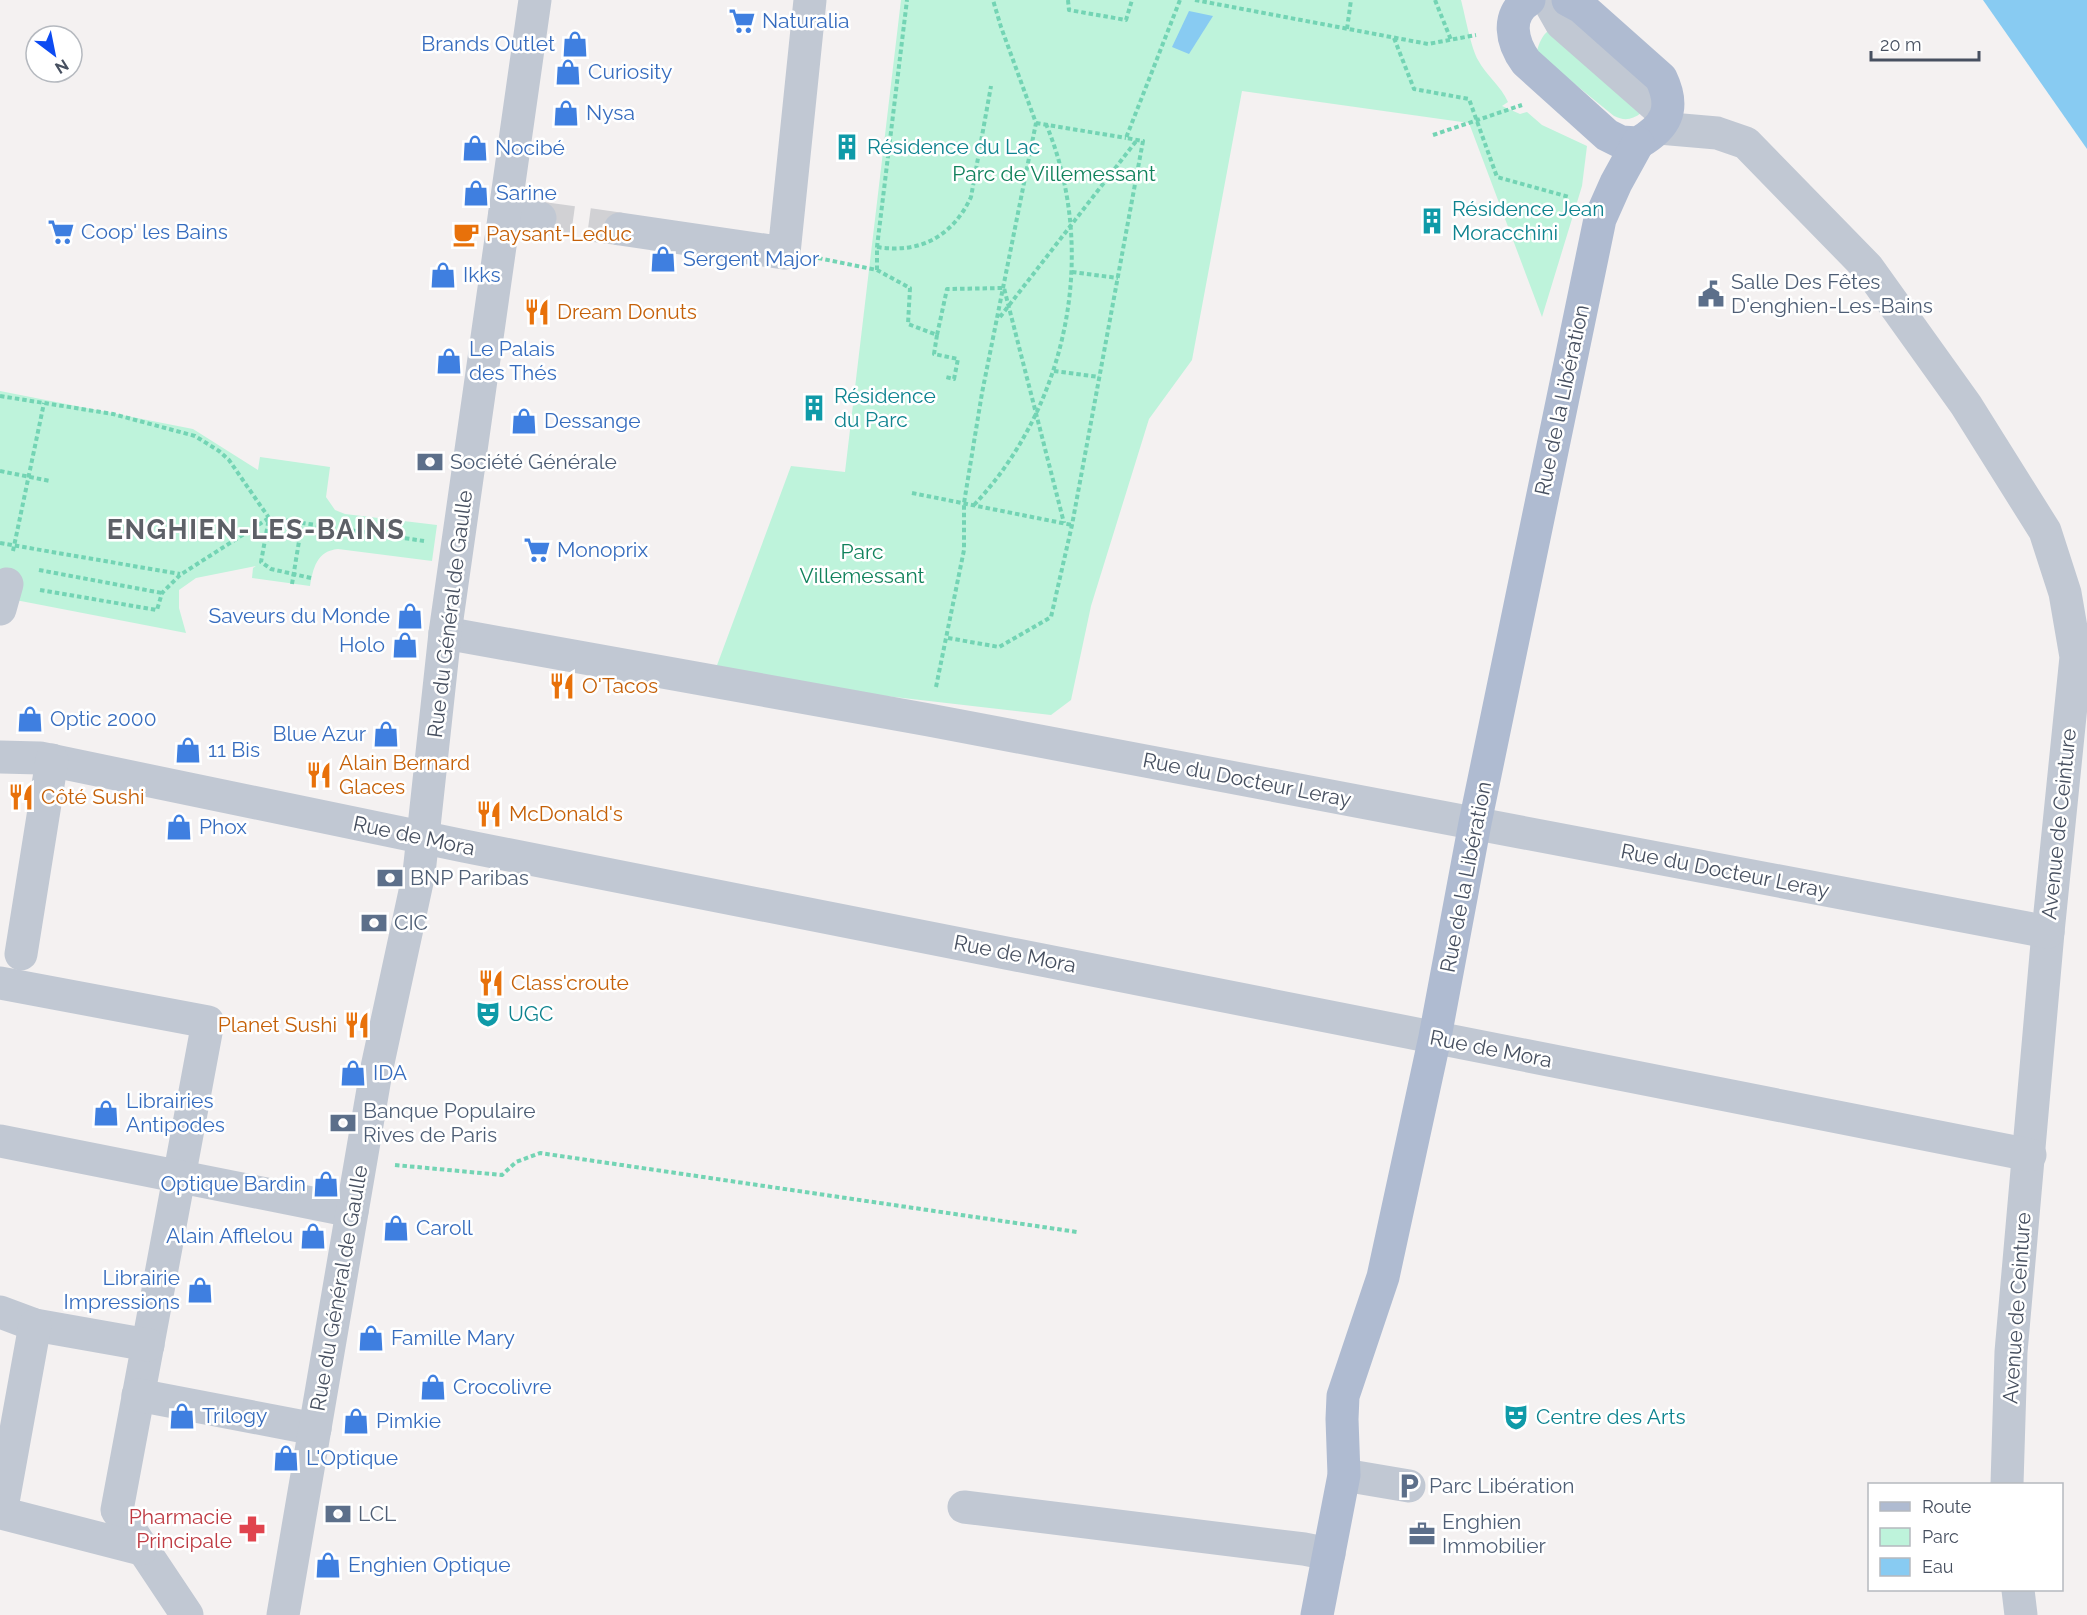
<svg xmlns="http://www.w3.org/2000/svg" width="2087" height="1615" viewBox="0 0 2087 1615" font-family="Raleway,sans-serif">
<style>
.green{fill:#bef3db}
.water{fill:#88cbf2}
.lines{fill:none;stroke-linecap:round;stroke-linejoin:round}
.minor-tunnel{stroke:#d1d1d4;stroke-width:33;stroke-dasharray:33 16;stroke-linecap:butt}
.path{stroke:#73d4b4;stroke-width:4;stroke-dasharray:4.5 3;stroke-linecap:butt}
.minor{stroke:#c1c8d3;stroke-width:33}
.major{stroke:#afbbd1;stroke-width:33}
.labels{text-anchor:middle;stroke-width:5;stroke-linejoin:round;paint-order:stroke}
.shop-label{font-size:21px;fill:#366cbe;stroke:#fff;text-anchor:start}
.culture-label{font-size:21px;fill:#0d838f;stroke:#fff;text-anchor:start}
.park-label{font-size:21px;fill:#11825c;stroke:#fff}
.food-label{font-size:21px;fill:#c56008;stroke:#fff;text-anchor:start}
.service-label{font-size:21px;fill:#4e5e75;stroke:#fff;text-anchor:start}
.street-label{font-size:21px;fill:#475060;stroke:#fff}
.health-label{font-size:21px;fill:#be3a42;stroke:#fff;text-anchor:end}
.district-label{font-size:27px;font-weight:bold;letter-spacing:1.5px;fill:#5d6067;stroke:#fff}
</style>
<rect width="100%" height="100%" fill="#f4f1f1"/>
<g class="green">
<path d="M901 0H1461C1465 15 1471 48 1478 60 1486 75 1501 86 1508 102L1502 106 1520 114 1527 112 1542 125 1587 146 1582 186 1542 317 1469 123 1242 91 1192 360 1149 419 1091 606 1071 700 1051 715 713 676 791 466 845 472Z"/>
<path d="M1548 31 1641 113C1632 120 1624 121 1614 116L1539 55 1537 51C1539 43 1542 36 1548 31Z"/>
<path d="M0 391 193 429 258 470 260 457 330 467 326 497 335 510 345 514 437 525 432 561 338 549C317 551 313 568 310 586L252 578 253 568 256 566 196 578 179 590V608L186 633 0 597Z"/>
</g>
<g class="water">
<path d="M1983 0H2087V149Z"/>
<path d="M1189 11 1213 16 1189 54 1172 47Z"/>
</g>
<g class="lines">
<path class="minor-tunnel" d="M540 218 620 229"/>
<g class="path">
<path d="M1068 0 1069 10 1126 20 1132 0"/>
<path d="M1195 0 1428 44 1476 35"/>
<path d="M1435 0 1451 40"/>
<path d="M1347 29 1351 0"/>
<path d="M1394 38 1414 89 1469 99 1497 177 1569 197"/>
<path d="M1036 123 1126 138"/>
<path d="M1433 135 1522 105"/>
<path d="M877 247C920 254 953 236 971 197L991 86"/>
<path d="M818 258 877 270 910 288 908 324 937 335 947 289 1004 288 1064 523"/>
<path d="M877 270V247L907 0"/>
<path d="M1072 272 1118 278"/>
<path d="M1000 317 1137 140"/>
<path d="M937 335 934 354 958 359 954 379 946 377"/>
<path d="M1054 371 1099 377"/>
<path d="M0 396 113 414 195 436 219 451 229 460 269 518 261 562 271 569 311 578"/>
<path d="M0 471 50 481"/>
<path d="M912 493 1072 525"/>
<path d="M974 505C1068 405 1099 251 1046 124"/>
<path d="M0 543 180 574"/>
<path d="M13 551 44 403"/>
<path d="M39 570 162 593"/>
<path d="M292 584 302 523"/>
<path d="M40 590 157 610 162 593 180 575 269 518 424 541"/>
<path d="M948 638 999 647 1051 617 1072 525 1143 141 1126 138 1180 0"/>
<path d="M936 687 964 550V503L982 393 1036 123 1001 27 993 0"/>
<path d="M395 1165 502 1175 516 1162 540 1153 1077 1232"/>
</g>
<g class="minor">
<path d="M1548 0 1561 23 1666 115"/>
<path d="M1659 128 1717 133 1746 143 1868 268 1966 405 2045 531 2065 593 2076 657 2048 932 2011 1352 2007 1484"/>
<path d="M505 213 540 218"/>
<path d="M620 229 784 253 810 0"/>
<path d="M0 609 7 584"/>
<path d="M445 633 929 720 2048 932"/>
<path d="M0 757 40 758 464 846 2030 1155"/>
<path d="M21 954 52 760"/>
<path d="M0 983 208 1022 117 1510 187 1615"/>
<path d="M0 1141 352 1211"/>
<path d="M0 1312 35 1325 148 1345"/>
<path d="M35 1325 1 1513 141 1549"/>
<path d="M138 1395 315 1429"/>
<path d="M1344 1475 1409 1486"/>
<path d="M964 1507 1304 1549 1329 1554"/>
<path d="M2018 1590 2021 1615"/>
<path d="M283 1615 376 1072 419 873 445 633 535 0"/>
</g>
<g class="major">
<path d="M1529 0C1505 15 1512 43 1526 62L1607 135 1621 142 1638 143C1666 127 1676 109 1661 78L1581 7 1568 0"/>
<path d="M1317 1615 1344 1475 1342 1419 1343 1396 1383 1277 1435 1037 1475 823 1600 219 1616 183 1638 143"/>
</g>
</g>
<defs>
<g id="supermarket-bare" transform="scale(2.07)"><path d="M-6-5.5h2.5l.6 2H6L4.5 2H-2.5L-4.4-4H-6ZM-1.5 3.2a1.3 1.3 0 1 0 .1 0ZM3 3.2a1.3 1.3 0 1 0 .1 0Z" fill="#3f7fe0" stroke="#fff" stroke-width="2.5" paint-order="stroke"/></g>
<g id="shop-bare" transform="scale(2.07)"><path d="M-5-2.5h2.3a2.7 3.5 0 0 1 5.4 0H5L5.5 6h-11ZM-1.5-2.5h3a1.5 2.3 0 0 0-3 0Z" fill="#3f7fe0" stroke="#fff" stroke-width="2.5" paint-order="stroke"/></g>
<g id="building-bare" transform="scale(2.07)"><path d="M-4-6H4V6H1V3H-1V6H-4ZM-2.5-4.3h1.7v1.8h-1.7ZM.8-4.3h1.7v1.8H.8ZM-2.5-1h1.7V.8h-1.7ZM.8-1h1.7V.8H.8Z" fill="#0f9aa8" stroke="#fff" stroke-width="2.5" paint-order="stroke"/></g>
<g id="cafe-bare" transform="scale(2.07)"><path d="M-5.5-4.5H6V0H3Q3 3.5 0 3.5H-2.5Q-5.5 3.5-5.5 0ZM3-3.2v2h1.7v-2ZM-6 4.5H4V6H-6Z" fill="#e8710a" stroke="#fff" stroke-width="2.5" paint-order="stroke"/></g>
<g id="civic-bare" transform="scale(2.07)"><path d="M-.6-6.5H3V-4.5H.6V-3L4-1V1h2V6H-6V1h2V-1L-.6-3ZM-1.2 2.5V6h2.4V2.5Z" fill="#5c6f8a" stroke="#fff" stroke-width="2.5" paint-order="stroke"/></g>
<g id="restaurant-bare" transform="scale(2.07)"><path d="M-5-6h1v4h1v-4h1v4h1v-4h1v5L-1.5 .5V6h-2V.5L-5-1ZM5-6V6H3V1.5H1.5Q1.5-4 5-6Z" fill="#e8710a" stroke="#fff" stroke-width="2.5" paint-order="stroke"/></g>
<g id="bank-bare" transform="scale(2.07)"><path d="M-6-4H6V4H-6ZM0-2.3a2.3 2.3 0 1 0 0 4.6a2.3 2.3 0 1 0 0-4.6Z" fill="#5c6f8a" stroke="#fff" stroke-width="2.5" paint-order="stroke"/></g>
<g id="theatre-bare" transform="scale(2.07)"><path d="M-5-5.5Q0-4 5-5.5V0Q5 5 0 6Q-5 5-5 0ZM-3.3-2.5H-1v1.5H-3.3ZM1-2.5H3.3v1.5H1ZM-2.8 1Q0 5.5 2.8 1Z" fill="#0f9aa8" stroke="#fff" stroke-width="2.5" paint-order="stroke"/></g>
<g id="parking-bare" transform="scale(2.07)"><path d="M-3.5-5.5H1a3.5 3.5 0 0 1 0 7H-1V5.5H-3.5ZM-1-3.4V-.6H.8a1.4 1.4 0 0 0 0-2.8Z" fill="#5c6f8a" stroke="#fff" stroke-width="2.5" paint-order="stroke"/></g>
<g id="pharmacy-bare" transform="scale(2.07)"><path d="M-2-6h4v4h4v4h-4v4h-4v-4h-4v-4h4Z" fill="#e0444e" stroke="#fff" stroke-width="2.5" paint-order="stroke"/></g>
<g id="office-bare" transform="scale(2.07)"><path d="M-6-3h4V-5.5h4V-3h4V5H-6ZM-1-4.5V-3h2v-1.5ZM-6 0V1H6V0Z" fill="#5c6f8a" stroke="#fff" stroke-width="2.5" paint-order="stroke"/></g>
</defs>
<g fill-rule="evenodd">
<use href="#supermarket-bare" x="742" y="21"/>
<use href="#shop-bare" x="575" y="44"/>
<use href="#shop-bare" x="568" y="72"/>
<use href="#shop-bare" x="566" y="113"/>
<use href="#building-bare" x="847" y="147"/>
<use href="#shop-bare" x="475" y="148"/>
<use href="#shop-bare" x="476" y="193"/>
<use href="#building-bare" x="1432" y="221"/>
<use href="#supermarket-bare" x="61" y="232"/>
<use href="#cafe-bare" x="466" y="234"/>
<use href="#shop-bare" x="663" y="259"/>
<use href="#shop-bare" x="443" y="275"/>
<use href="#civic-bare" x="1711" y="294"/>
<use href="#restaurant-bare" x="537" y="312"/>
<use href="#shop-bare" x="449" y="361"/>
<use href="#building-bare" x="814" y="408"/>
<use href="#shop-bare" x="524" y="421"/>
<use href="#bank-bare" x="430" y="462"/>
<use href="#supermarket-bare" x="537" y="550"/>
<use href="#shop-bare" x="410" y="616"/>
<use href="#shop-bare" x="405" y="645"/>
<use href="#restaurant-bare" x="562" y="686"/>
<use href="#shop-bare" x="30" y="719"/>
<use href="#shop-bare" x="386" y="734"/>
<use href="#shop-bare" x="188" y="750"/>
<use href="#restaurant-bare" x="319" y="775"/>
<use href="#restaurant-bare" x="21" y="797"/>
<use href="#restaurant-bare" x="489" y="814"/>
<use href="#shop-bare" x="179" y="827"/>
<use href="#bank-bare" x="390" y="878"/>
<use href="#bank-bare" x="374" y="923"/>
<use href="#restaurant-bare" x="491" y="983"/>
<use href="#theatre-bare" x="488" y="1014"/>
<use href="#restaurant-bare" x="357" y="1025"/>
<use href="#shop-bare" x="353" y="1073"/>
<use href="#shop-bare" x="106" y="1113"/>
<use href="#bank-bare" x="343" y="1123"/>
<use href="#shop-bare" x="326" y="1184"/>
<use href="#shop-bare" x="396" y="1228"/>
<use href="#shop-bare" x="313" y="1236"/>
<use href="#shop-bare" x="200" y="1290"/>
<use href="#shop-bare" x="371" y="1338"/>
<use href="#shop-bare" x="433" y="1387"/>
<use href="#shop-bare" x="182" y="1416"/>
<use href="#theatre-bare" x="1516" y="1417"/>
<use href="#shop-bare" x="356" y="1421"/>
<use href="#shop-bare" x="286" y="1458"/>
<use href="#parking-bare" x="1409" y="1486"/>
<use href="#bank-bare" x="338" y="1514"/>
<use href="#pharmacy-bare" x="252" y="1529"/>
<use href="#office-bare" x="1422" y="1534"/>
<use href="#shop-bare" x="328" y="1565"/>
</g>
<g class="labels">
<g class="shop-label">
<text x="762" y="28">Naturalia</text>
<text x="555" y="51" text-anchor="end">Brands Outlet</text>
<text x="588" y="79">Curiosity</text>
<text x="586" y="120">Nysa</text>
<text x="495" y="155">Nocibé</text>
<text x="496" y="200">Sarine</text>
<text x="81" y="239">Coop' les Bains</text>
<text x="683" y="266">Sergent Major</text>
<text x="463" y="282">Ikks</text>
<text x="469" y="356">Le Palais<tspan x="469" dy="24">des Thés</tspan></text>
<text x="544" y="428">Dessange</text>
<text x="557" y="557">Monoprix</text>
<text x="390" y="623" text-anchor="end">Saveurs du Monde</text>
<text x="385" y="652" text-anchor="end">Holo</text>
<text x="50" y="726">Optic 2000</text>
<text x="366" y="741" text-anchor="end">Blue Azur</text>
<text x="208" y="757">11 Bis</text>
<text x="199" y="834">Phox</text>
<text x="373" y="1080">IDA</text>
<text x="126" y="1108">Librairies<tspan x="126" dy="24">Antipodes</tspan></text>
<text x="306" y="1191" text-anchor="end">Optique Bardin</text>
<text x="416" y="1235">Caroll</text>
<text x="293" y="1243" text-anchor="end">Alain Afflelou</text>
<text x="180" y="1285" text-anchor="end">Librairie<tspan x="180" dy="24">Impressions</tspan></text>
<text x="391" y="1345">Famille Mary</text>
<text x="453" y="1394">Crocolivre</text>
<text x="202" y="1423">Trilogy</text>
<text x="376" y="1428">Pimkie</text>
<text x="306" y="1465">L'Optique</text>
<text x="348" y="1572">Enghien Optique</text>
</g>
<g class="culture-label">
<text x="867" y="154">Résidence du Lac</text>
<text x="1452" y="216">Résidence Jean<tspan x="1452" dy="24">Moracchini</tspan></text>
<text x="834" y="403">Résidence<tspan x="834" dy="24">du Parc</tspan></text>
<text x="508" y="1021">UGC</text>
<text x="1536" y="1424">Centre des Arts</text>
</g>
<g class="park-label">
<text x="1054" y="181">Parc de Villemessant</text>
<text x="862" y="559">Parc<tspan x="862" dy="24">Villemessant</tspan></text>
</g>
<g class="food-label">
<text x="486" y="241">Paysant-Leduc</text>
<text x="557" y="319">Dream Donuts</text>
<text x="582" y="693">O'Tacos</text>
<text x="339" y="770">Alain Bernard<tspan x="339" dy="24">Glaces</tspan></text>
<text x="41" y="804">Côté Sushi</text>
<text x="509" y="821">McDonald's</text>
<text x="511" y="990">Class'croute</text>
<text x="337" y="1032" text-anchor="end">Planet Sushi</text>
</g>
<g class="service-label">
<text x="1731" y="289">Salle Des Fêtes<tspan x="1731" dy="24">D'enghien-Les-Bains</tspan></text>
<text x="450" y="469">Société Générale</text>
<text x="410" y="885">BNP Paribas</text>
<text x="394" y="930">CIC</text>
<text x="363" y="1118">Banque Populaire<tspan x="363" dy="24">Rives de Paris</tspan></text>
<text x="1429" y="1493">Parc Libération</text>
<text x="358" y="1521">LCL</text>
<text x="1442" y="1529">Enghien<tspan x="1442" dy="24">Immobilier</tspan></text>
</g>
<g class="street-label">
<text transform="translate(1562 400) rotate(-78)" y="7">Rue de la Libération</text>
<text transform="translate(450 614) rotate(-83)" y="7">Rue du Général de Gaulle</text>
<text transform="translate(1247 780) rotate(11)" y="7">Rue du Docteur Leray</text>
<text transform="translate(2059 824) rotate(-84)" y="7">Avenue de Ceinture</text>
<text transform="translate(414 836) rotate(12)" y="7">Rue de Mora</text>
<text transform="translate(1725 871) rotate(11)" y="7">Rue du Docteur Leray</text>
<text transform="translate(1466 877) rotate(-79)" y="7">Rue de la Libération</text>
<text transform="translate(1015 954) rotate(11)" y="7">Rue de Mora</text>
<text transform="translate(1491 1049) rotate(11)" y="7">Rue de Mora</text>
<text transform="translate(339 1288) rotate(-80)" y="7">Rue du Général de Gaulle</text>
<text transform="translate(2017 1308) rotate(-86)" y="7">Avenue de Ceinture</text>
</g>
<g class="health-label">
<text x="232" y="1524">Pharmacie<tspan x="232" dy="24">Principale</tspan></text>
</g>
<g class="district-label">
<text x="256" y="539">ENGHIEN-LES-BAINS</text>
</g>
</g>
<rect x="1868" y="1483" width="195" height="108" fill="#ffffff" stroke="#b5b9bf" stroke-width="1.5"/>
<rect x="1880" y="1502" width="30" height="9" fill="#afbbd1" stroke="#b5b9bf" stroke-width="1.5"/>
<text x="1922" y="1513" font-size="18" fill="#475060">Route</text>
<rect x="1880" y="1528" width="30" height="18" fill="#bef3db" stroke="#b5b9bf" stroke-width="1.5"/>
<text x="1922" y="1543" font-size="18" fill="#475060">Parc</text>
<rect x="1880" y="1558" width="30" height="18" fill="#88cbf2" stroke="#b5b9bf" stroke-width="1.5"/>
<text x="1922" y="1573" font-size="18" fill="#475060">Eau</text>
<g transform="translate(54 54) rotate(148)"><circle r="28" fill="#ffffff" stroke="#b5b9bf" stroke-width="1.5"/>
<path d="M0-4.5L10 22L0 15L-10 22Z" fill="#0d4bf2"/>
<text y="-9" font-size="16" font-weight="bold" text-anchor="middle" fill="#475060">N</text>
</g>
<path d="M1871 51v9h108v-9" fill="none" stroke="#475060" stroke-width="3"/>
<text x="1880" y="51" font-size="18" fill="#475060" stroke="#ffffff" stroke-width="4.5" paint-order="stroke">20 m</text>
</svg>
